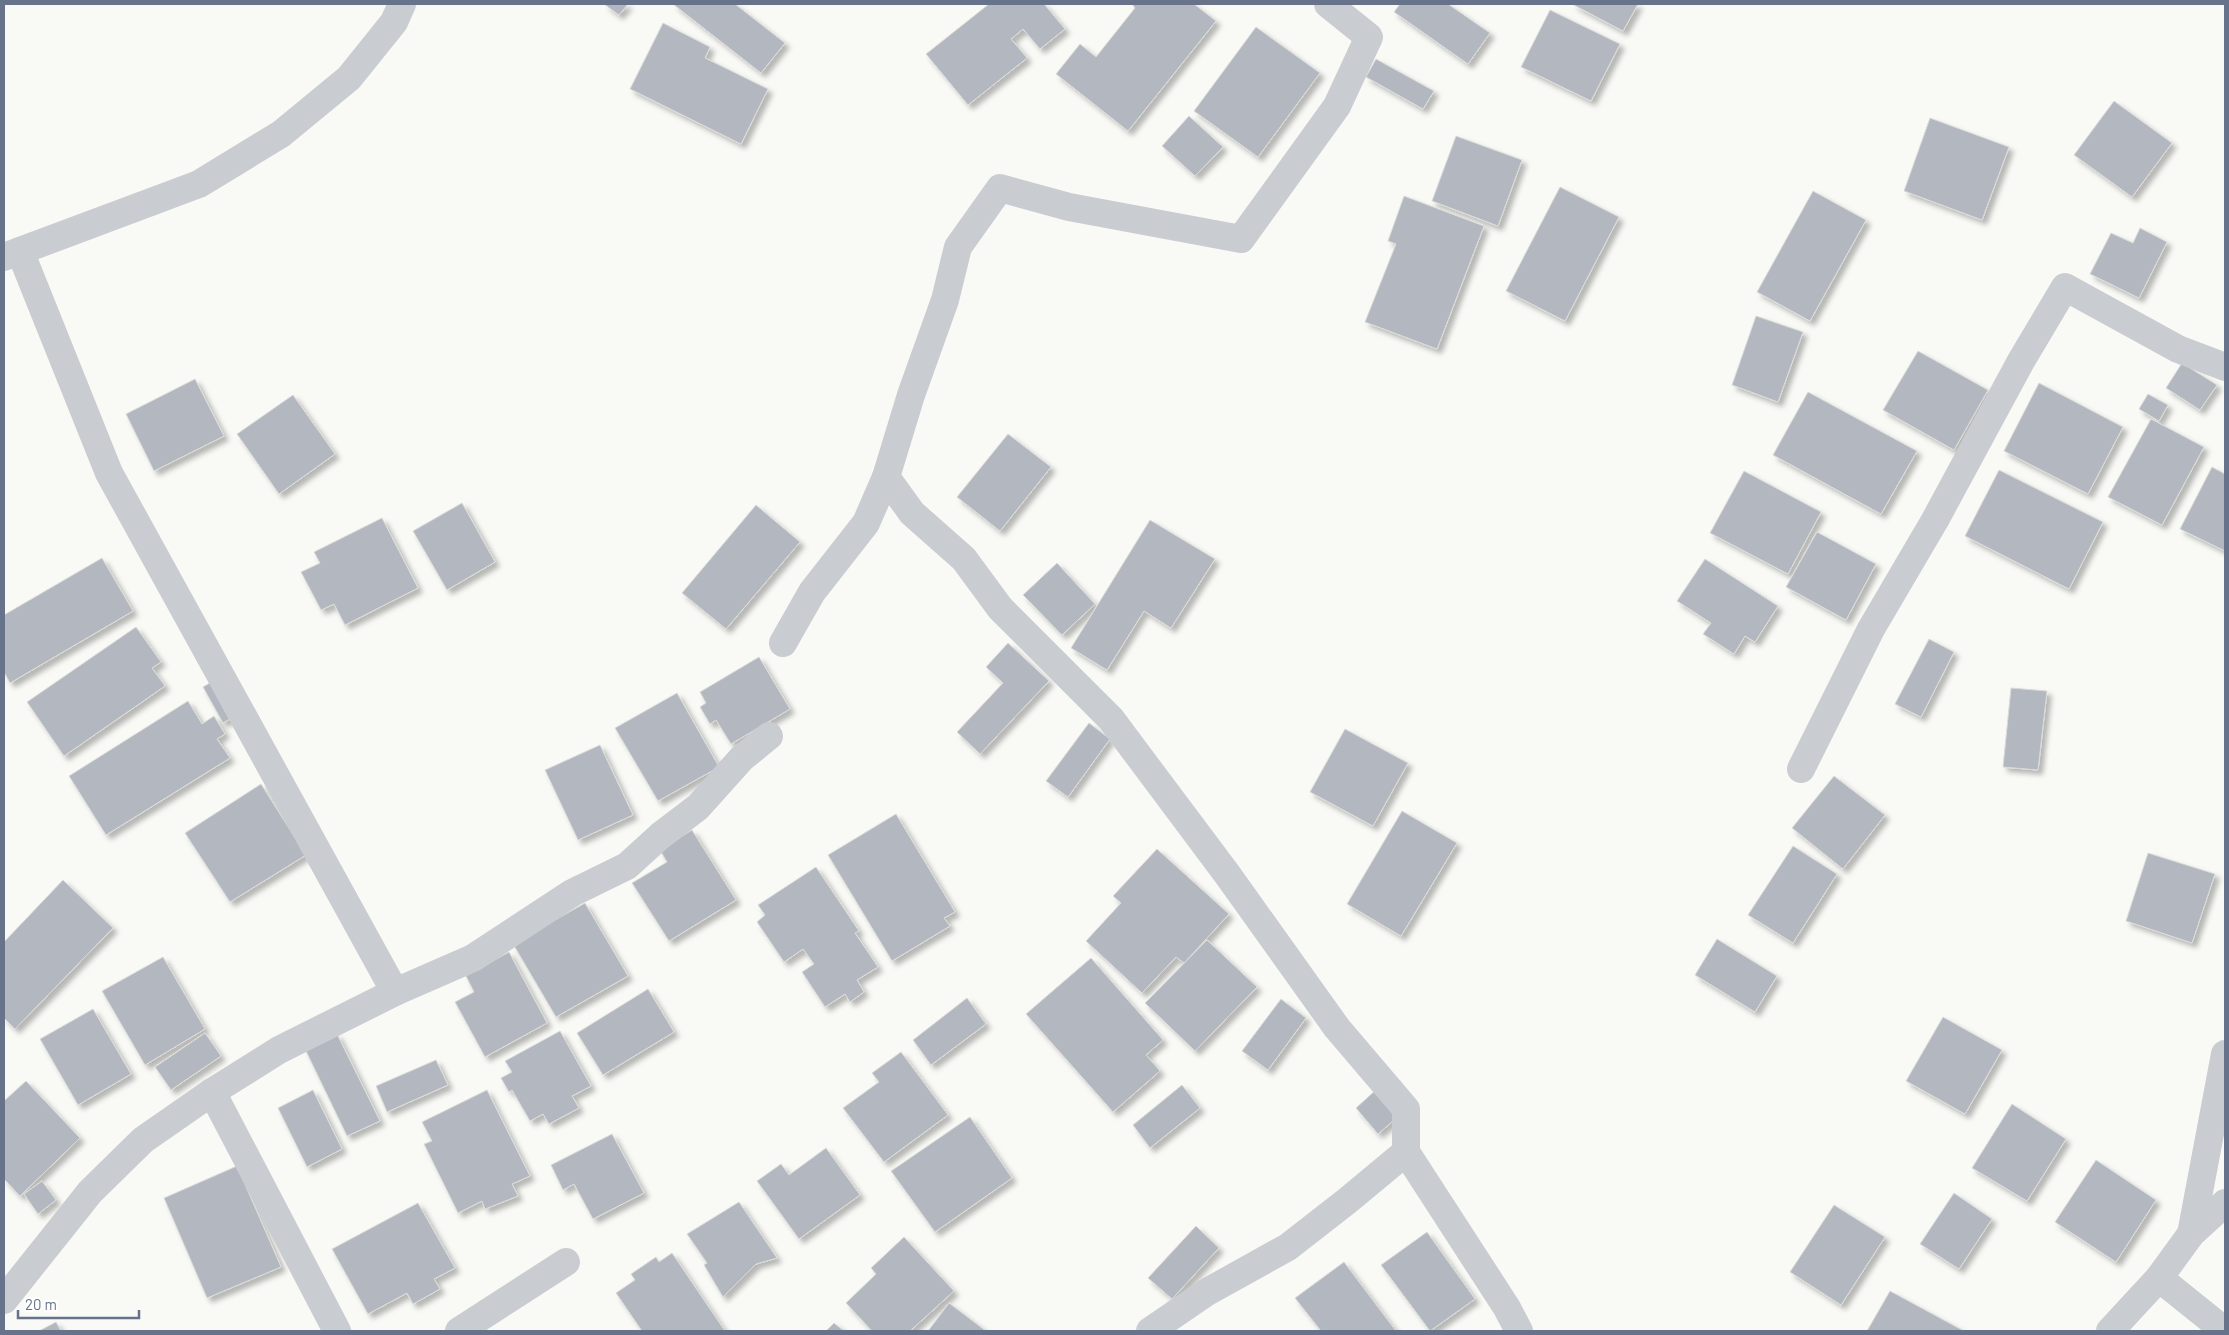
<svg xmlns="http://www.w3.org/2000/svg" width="2229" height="1335" viewBox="0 0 2229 1335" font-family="Barlow,sans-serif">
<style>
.building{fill:#b2b7c0;stroke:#dbdbd9;filter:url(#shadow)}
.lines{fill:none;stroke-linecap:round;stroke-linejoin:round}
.minor{stroke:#c9ccd0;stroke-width:28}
</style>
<defs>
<filter id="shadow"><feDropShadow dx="4.5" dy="4.5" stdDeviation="2.5" flood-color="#0004"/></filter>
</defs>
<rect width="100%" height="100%" fill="#f9f9f6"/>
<g class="building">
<path d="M604 4H628L619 15Z"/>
<path d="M673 4H735L785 43 761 73Z"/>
<path d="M989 4H1044L1065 29 1040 49 1023 29 1011 39 1027 58 968 105 926 54Z"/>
<path d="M1132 4H1194L1216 21 1128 131 1056 74 1080 44 1096 57 1135 8Z"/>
<path d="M1400 4H1448L1490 33 1468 64 1394 12Z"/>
<path d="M1572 4H1638L1623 31Z"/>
<path d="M1550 10 1620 44 1591 101 1521 67Z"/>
<path d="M663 23 710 47 705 58 768 89 741 144 630 89Z"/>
<path d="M1256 27 1320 73 1258 157 1194 111Z"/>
<path d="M1376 59 1434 91 1423 109 1366 77Z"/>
<path d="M2114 101 2172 143 2132 197 2074 155Z"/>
<path d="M1189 116 1223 147 1195 176 1162 146Z"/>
<path d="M1930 118 2009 147 1982 220 1904 191Z"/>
<path d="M1456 136 1522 160 1498 226 1432 201Z"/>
<path d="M1560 187 1619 217 1565 321 1506 291Z"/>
<path d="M1813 191 1866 220 1810 321 1757 292Z"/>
<path d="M1404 196 1484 226 1437 349 1365 322 1396 244 1388 241Z"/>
<path d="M2140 228 2167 242 2139 298 2090 274 2111 233 2133 243Z"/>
<path d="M1756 316 1803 332 1778 402 1732 385Z"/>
<path d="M1918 351 1988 390 1954 450 1883 410Z"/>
<path d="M2182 363 2217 385 2200 410 2166 388Z"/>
<path d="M195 379 224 436 154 471 126 414Z"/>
<path d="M2039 383 2123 427 2088 494 2004 451Z"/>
<path d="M1808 392 1917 451 1881 514 1773 455Z"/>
<path d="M2148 394 2168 405 2159 421 2139 409Z"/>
<path d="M293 395 335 454 279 494 237 434Z"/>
<path d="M2151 419 2204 447 2162 525 2108 497Z"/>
<path d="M1008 434 1051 467 1000 531 957 497Z"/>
<path d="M2212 467 2225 474V551L2180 529Z"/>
<path d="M1999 470 2103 522 2069 589 1965 536Z"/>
<path d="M1744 471 1821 512 1788 574 1710 533Z"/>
<path d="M462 503 495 562 447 590 413 531Z"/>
<path d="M756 505 800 542 726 629 682 593Z"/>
<path d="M382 518 418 588 345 625 334 604 321 610 301 572 320 563 314 552Z"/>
<path d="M1150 520 1215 559 1171 628 1144 611 1107 670 1071 648Z"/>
<path d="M1817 532 1876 564 1846 620 1786 587Z"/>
<path d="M102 558 133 611 10 683 4 672V615Z"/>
<path d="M1705 559 1778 606 1755 642 1745 636 1734 654 1703 634 1711 623 1677 601Z"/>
<path d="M1057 563 1095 604 1062 635 1023 595Z"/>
<path d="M136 627 161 662 152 668 165 686 64 756 27 702Z"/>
<path d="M1929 639 1954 652 1921 717 1895 704Z"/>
<path d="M1008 643 1049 681 980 754 957 732 1003 683 986 667Z"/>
<path d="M759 657 790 709 731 744 716 720 710 724 700 707 706 703 700 692Z"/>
<path d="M220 677 240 713 223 723 203 687Z"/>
<path d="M2011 688 2047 691 2038 770 2003 767Z"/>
<path d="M677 693 719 767 658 801 615 728Z"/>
<path d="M188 701 202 724 214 716 225 734 217 739 230 758 106 835 69 776Z"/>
<path d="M1089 723 1110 739 1068 797 1046 781Z"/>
<path d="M1345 729 1408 763 1373 826 1310 792Z"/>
<path d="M600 745 633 815 578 840 545 770Z"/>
<path d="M1834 776 1885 815 1843 869 1792 828Z"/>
<path d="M261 784 306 855 230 902 185 833Z"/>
<path d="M1402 811 1457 843 1401 936 1347 904Z"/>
<path d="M896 814 955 912 944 918 950 926 892 961 828 855Z"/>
<path d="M692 830 736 900 669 941 632 883 667 862 660 850Z"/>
<path d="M1793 846 1837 874 1793 943 1748 915Z"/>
<path d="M1157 849 1229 914 1184 963 1176 957 1142 993 1086 941 1121 903 1113 896Z"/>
<path d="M2148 853 2215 874 2192 943 2126 921Z"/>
<path d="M816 867 859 931 855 933 878 967 857 980 864 992 850 1002 845 994 825 1007 802 972 814 964 803 949 784 962 757 922 765 915 758 905Z"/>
<path d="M63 880 113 928 15 1029 4 1018V942Z"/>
<path d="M585 903 628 976 556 1017 513 944Z"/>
<path d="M1717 939 1777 976 1755 1012 1695 975Z"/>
<path d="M1207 940 1257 987 1195 1051 1145 1003Z"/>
<path d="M509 952 547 1023 485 1057 455 1002 474 992 466 976Z"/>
<path d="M163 957 205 1029 145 1065 102 991Z"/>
<path d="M1091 958 1163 1040 1146 1055 1160 1071 1113 1112 1026 1014Z"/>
<path d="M648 989 674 1032 603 1075 577 1033Z"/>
<path d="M967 998 986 1024 931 1065 913 1040Z"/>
<path d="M1281 999 1306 1018 1268 1070 1242 1051Z"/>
<path d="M93 1009 131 1074 78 1105 40 1039Z"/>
<path d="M1943 1017 2002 1050 1965 1114 1906 1081Z"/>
<path d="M560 1031 591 1086 572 1096 579 1108 549 1124 543 1114 530 1121 512 1090 509 1092 501 1078 512 1072 505 1061Z"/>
<path d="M205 1033 221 1056 171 1090 155 1067Z"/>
<path d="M337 1034 380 1121 347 1136 305 1049Z"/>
<path d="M901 1052 948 1115 884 1162 843 1108 879 1082 872 1073Z"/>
<path d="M436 1060 448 1085 387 1112 376 1086Z"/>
<path d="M26 1081 80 1138 20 1196 4 1179V1101Z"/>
<path d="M1182 1085 1200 1108 1150 1148 1133 1125Z"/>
<path d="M1378 1088 1401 1114 1378 1134 1356 1108Z"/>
<path d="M313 1090 342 1149 307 1167 278 1108Z"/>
<path d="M487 1090 530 1176 512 1184 518 1196 485 1209 482 1201 458 1213 424 1144 432 1141 422 1122Z"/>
<path d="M2012 1104 2066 1139 2027 1201 1972 1168Z"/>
<path d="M970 1117 1012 1178 935 1232 891 1171Z"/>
<path d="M612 1134 644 1193 593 1219 574 1184 563 1190 551 1165Z"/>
<path d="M826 1148 860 1195 799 1239 757 1181 781 1164 789 1175Z"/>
<path d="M2096 1160 2156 1200 2116 1262 2055 1222Z"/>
<path d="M237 1166 281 1267 207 1298 164 1198Z"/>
<path d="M42 1181 56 1200 38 1214 24 1194Z"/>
<path d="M1954 1193 1992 1219 1959 1269 1920 1244Z"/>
<path d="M739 1202 777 1258 756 1264 723 1297 704 1265 707 1263 687 1234Z"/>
<path d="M418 1203 455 1268 434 1279 440 1289 413 1304 407 1293 368 1314 332 1249Z"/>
<path d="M1834 1205 1885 1237 1841 1305 1790 1272Z"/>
<path d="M1196 1226 1219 1248 1172 1299 1148 1278Z"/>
<path d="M1427 1232 1475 1299 1430 1331 1381 1265Z"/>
<path d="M904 1237 954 1291 910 1331H872L846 1303 876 1274 871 1268Z"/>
<path d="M672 1253 725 1331H642L616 1293 635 1280 631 1274 656 1257 659 1262Z"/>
<path d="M1344 1262 1396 1331H1321L1295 1298Z"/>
<path d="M1890 1291 1964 1331H1867Z"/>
<path d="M949 1303 986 1331H928Z"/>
<path d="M56 1322 61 1331H39Z"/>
<path d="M834 1323 844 1331H826Z"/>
</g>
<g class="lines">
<g class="minor">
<path d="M1328 4 1369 37 1337 106 1241 239 1069 207 1000 188 958 247 945 300 911 395 886 477 912 513 964 559 1000 608 1111 719 1227 874 1337 1028 1406 1109V1152L1507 1308 1519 1331"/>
<path d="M20 251 109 473 395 992"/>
<path d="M4 257 199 184 281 134 349 78 394 22 402 4"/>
<path d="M783 643 812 592 866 523 886 477"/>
<path d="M1801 769 1871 629 1935 520 2021 361 2065 287 2178 349 2225 367"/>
<path d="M212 1092 337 1331"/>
<path d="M2191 1234 2225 1054"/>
<path d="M2159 1278 2225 1331"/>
<path d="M4 1300 90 1192 143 1140 212 1092 279 1050 395 992 473 958 572 893 627 866 660 836 698 807 742 758 769 736"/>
<path d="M459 1331 566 1262"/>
<path d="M1150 1331 1207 1292 1288 1247 1347 1201 1406 1152"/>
<path d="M2110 1331 2159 1278 2191 1234 2225 1203"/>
</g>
</g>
<rect width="2229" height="1335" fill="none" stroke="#66738a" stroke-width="10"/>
<path d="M18 1310v8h121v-8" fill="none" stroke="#66738a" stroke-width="2.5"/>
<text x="25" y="1310" font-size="15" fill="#66738a" stroke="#ffffff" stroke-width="4" paint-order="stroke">20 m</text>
</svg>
